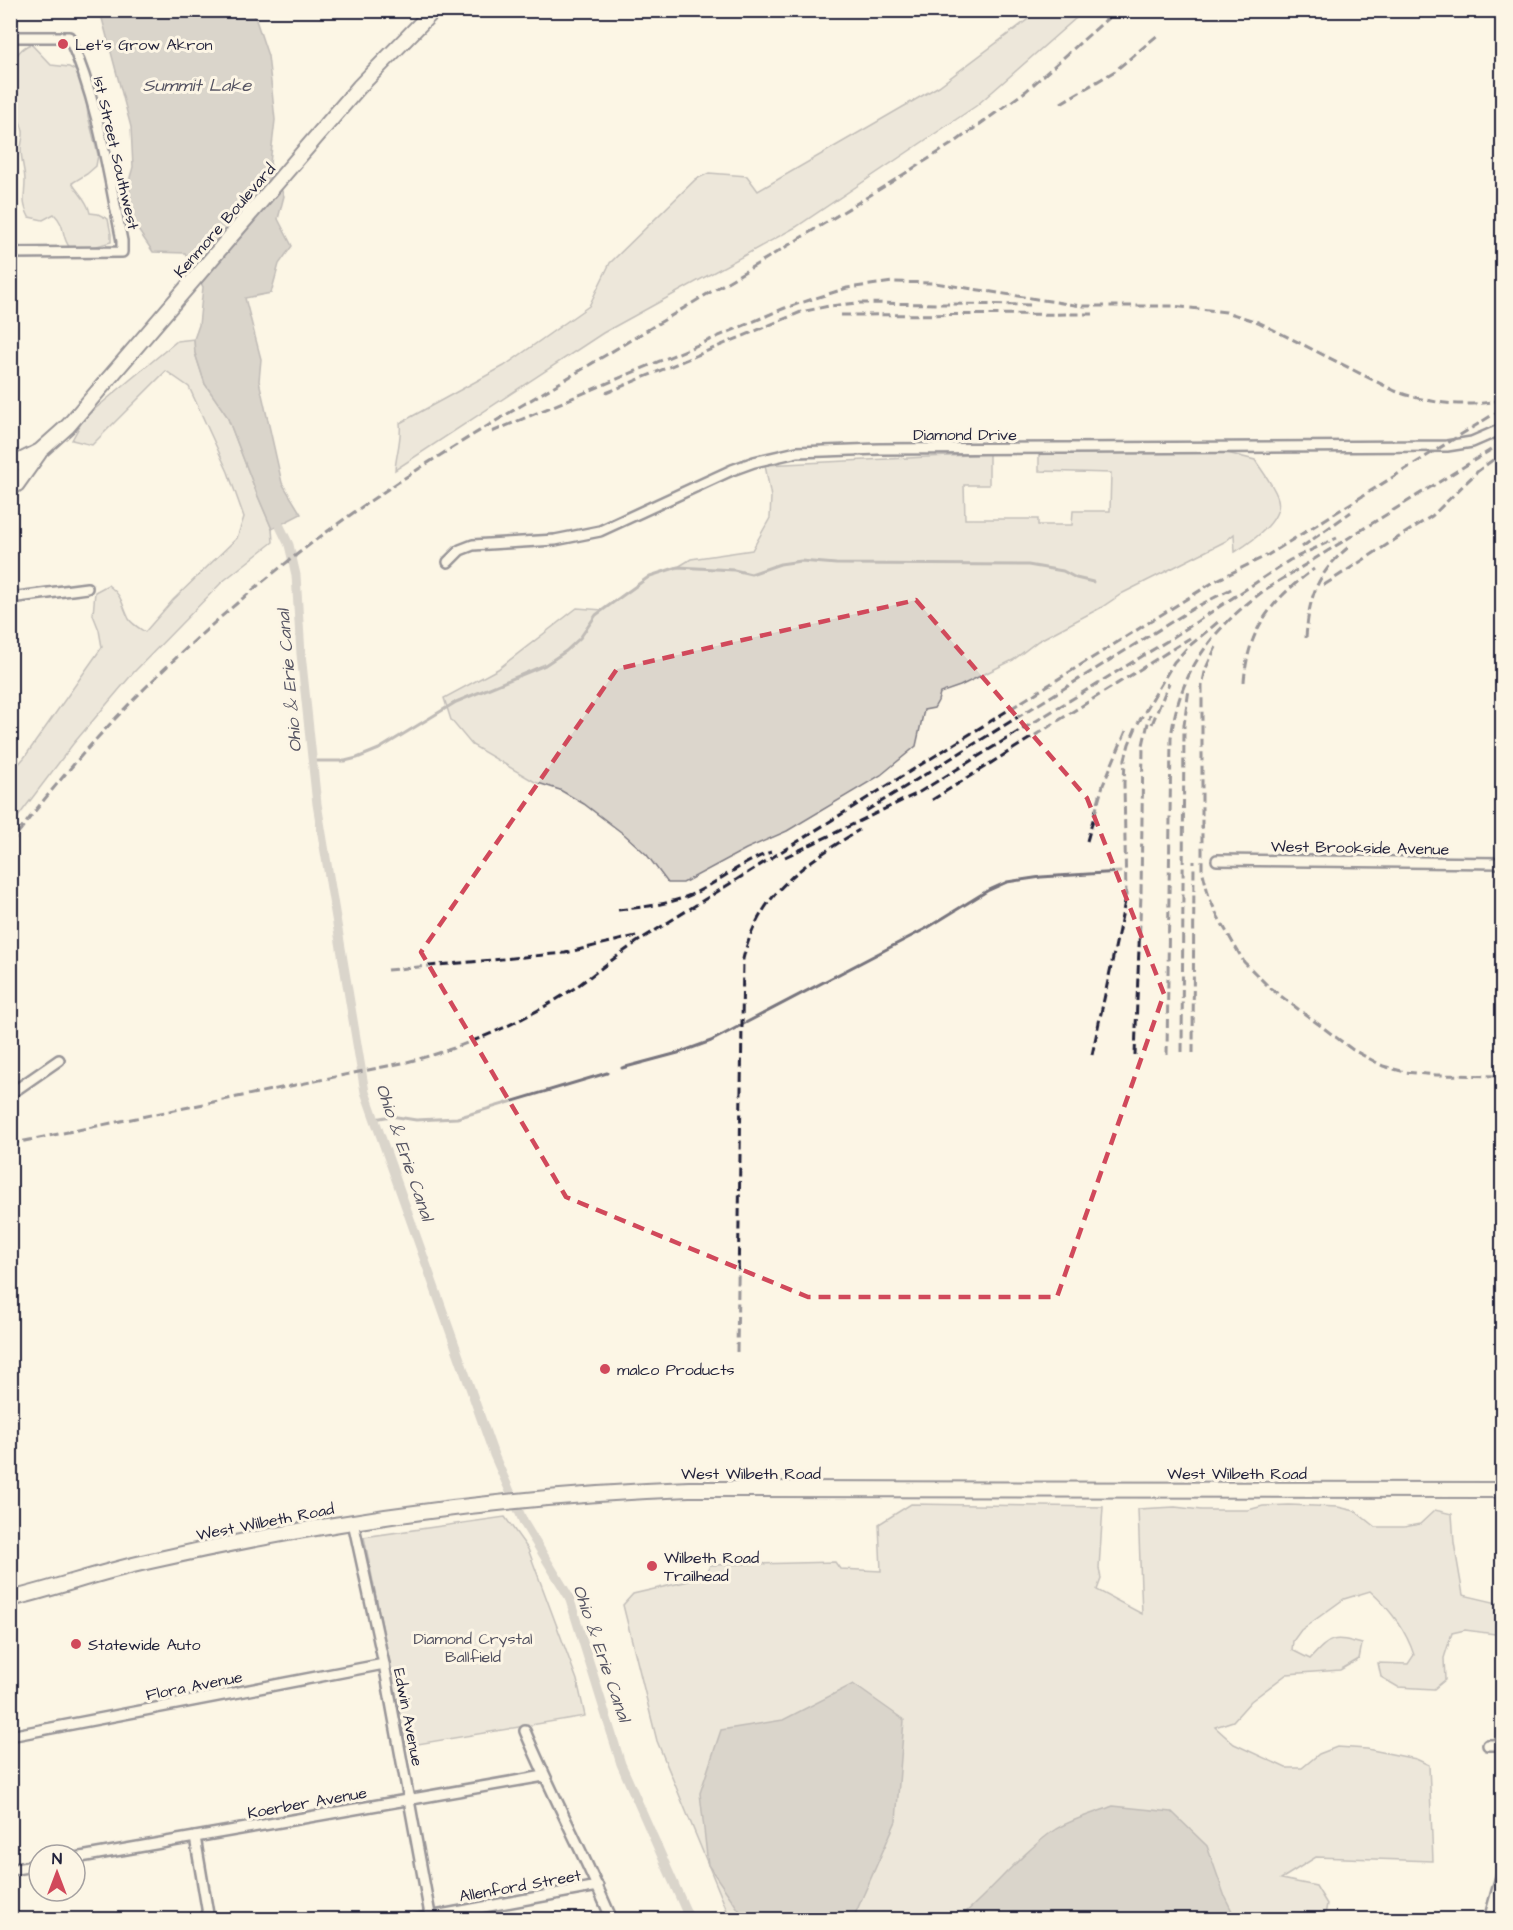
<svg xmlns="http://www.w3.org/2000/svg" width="1513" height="1930" viewBox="0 0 1513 1930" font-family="'Architects Daughter',sans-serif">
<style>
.green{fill:#dcd6cc;stroke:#7f7c84;stroke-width:1.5}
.water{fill:#b2adab;stroke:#78757e;stroke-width:1.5}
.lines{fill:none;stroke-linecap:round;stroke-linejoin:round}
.stream{stroke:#78757e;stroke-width:3}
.canal{stroke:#b2adab;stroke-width:9}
.street-casing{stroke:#22223b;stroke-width:14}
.secondary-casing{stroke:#22223b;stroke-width:18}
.street{stroke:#fcf5e5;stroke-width:9}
.secondary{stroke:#fcf5e5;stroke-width:14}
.rail{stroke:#22223b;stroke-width:3;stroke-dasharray:9 4.5;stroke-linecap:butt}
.marked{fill:none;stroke:#d1495b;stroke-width:4.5;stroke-dasharray:12 8;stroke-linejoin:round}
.poi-dot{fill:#d1495b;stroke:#fcf5e5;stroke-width:2}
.labels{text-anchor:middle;stroke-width:6;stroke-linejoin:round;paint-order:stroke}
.poi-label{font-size:16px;fill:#22223b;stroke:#fcf5e5;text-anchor:start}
.street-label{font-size:16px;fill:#22223b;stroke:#fcf5e5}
.park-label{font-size:16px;fill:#504f5f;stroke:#fcf5e5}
.water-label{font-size:18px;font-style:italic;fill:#545362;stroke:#fcf5e5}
</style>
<rect width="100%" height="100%" fill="#fcf5e5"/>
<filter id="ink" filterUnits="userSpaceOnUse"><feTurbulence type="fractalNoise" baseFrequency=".0167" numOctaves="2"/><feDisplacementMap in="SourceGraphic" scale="12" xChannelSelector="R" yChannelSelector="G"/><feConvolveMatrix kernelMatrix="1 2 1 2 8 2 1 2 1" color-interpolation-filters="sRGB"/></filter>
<g filter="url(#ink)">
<g class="green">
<path d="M1039 11H1084L976 106 796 227 603 333 395 470C396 455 402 439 400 423L504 366 589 306 610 263 696 179 709 173 747 176 758 191 939 86Z"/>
<path d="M31 44 51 65 69 67 77 71 85 89 88 116 98 155 96 166 87 174 72 183C78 193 88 201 90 213L98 214 108 219 111 234V242L90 248H70C60 235 67 227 54 214L43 220 29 217C21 201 25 197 25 181 25 171 21 160 21 149 21 143 24 136 23 131 21 120 13 111 11 100 6 81 10 52 31 44Z"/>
<path d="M194 339 195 353 205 384 227 416 257 494 272 529 273 542 222 582 134 672 73 744 11 826V772L24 758 102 647 99 630 93 615 95 592 108 585C123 596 121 603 129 619 132 624 139 628 145 632L173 600 237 538 244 517 228 472 189 387 166 371 92 445 72 440 84 418 177 341Z"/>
<path d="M1039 453H1227L1255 460C1262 471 1272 483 1277 496 1286 518 1251 542 1235 552L1234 534 1226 541 1123 593 1102 607 1038 641 1013 660 960 686 940 693 938 701 934 708 924 710 916 746 881 775 787 831 746 849 683 883H668L647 855 625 835 584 804 560 790 535 782 472 745 451 720 444 698 498 669 577 608 603 610 650 576 678 567 691 559 752 550 770 518 771 497 765 465 989 454V485H964L965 519H1038V525H1072L1073 511H1110L1111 473 1039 471Z"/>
<path d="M911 1504 1103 1507 1099 1568 1101 1579 1097 1590 1142 1614 1138 1509 1175 1507 1201 1510H1248L1263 1506 1289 1505 1338 1507 1355 1511 1375 1527H1404L1420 1524 1435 1510 1452 1514 1454 1543 1463 1595 1502 1604V1635L1465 1630 1452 1633 1444 1658 1445 1680 1434 1689 1398 1687 1381 1677 1378 1663 1408 1664 1414 1655C1406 1630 1390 1609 1370 1591L1344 1599 1301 1630 1293 1641 1292 1650 1310 1659C1331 1636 1333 1636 1362 1644L1359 1659 1340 1670 1287 1674 1251 1701 1233 1721 1215 1727 1234 1744 1286 1768H1302L1319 1754 1337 1747 1367 1749 1416 1759 1429 1765 1433 1861 1316 1857 1281 1879 1316 1886 1327 1904 1325 1915 1336 1919 731 1920 657 1741 623 1605 633 1594 706 1577 710 1565 835 1562 840 1569 881 1571 879 1524Z"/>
<path d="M505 1517 528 1549 577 1680 585 1716 406 1746 364 1537Z"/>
</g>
<g class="water">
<path d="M100 11H253L268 56 272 91 275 120 270 163 284 196 278 219 292 246 279 264 271 293 245 298 261 359 259 381 282 483 301 514 272 529 257 494 227 416 205 384 195 353 194 339 199 325 203 287 185 253 153 252 136 227 131 213 129 181 133 167 131 127Z"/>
<path d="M853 1684 904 1720 896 1821 853 1919H745L708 1865 700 1793 721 1730 783 1720Z"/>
<path d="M1113 1806 1172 1812 1207 1846 1225 1897 1236 1919H958C991 1892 1018 1856 1053 1831 1069 1820 1095 1813 1113 1806Z"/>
</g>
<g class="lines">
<g class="stream">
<path d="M312 761H345L357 758 379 749 456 702 545 665 566 651 580 638 596 615 622 596 650 576 678 567 734 570 751 574 780 564 801 561 836 564 1028 565 1063 571 1076 578 1093 582"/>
<path d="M622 1068 678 1053 711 1041 927 928 987 891 1007 882 1041 877 1120 872"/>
<path d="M375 1119 391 1116 416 1120 457 1118 607 1073"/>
</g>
<path class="canal" d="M275 516 289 545 296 575 301 654 317 804 365 1092 494 1455 524 1523 569 1597 621 1764 690 1920"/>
<g class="street-casing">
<g id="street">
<path d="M10 37H69C98 101 108 172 122 241V252L10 253"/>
<path d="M10 457 17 484"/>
<path d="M448 562 460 550 473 545 555 540 600 531 732 470 754 462 797 452 879 449 1447 446 1472 442 1502 429"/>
<path d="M10 598 87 588"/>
<path d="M1217 860 1502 863"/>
<path d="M10 1094 59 1060"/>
<path d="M353 1522 384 1664 431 1920"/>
<path d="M525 1731C552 1795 585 1856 612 1920"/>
<path d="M10 1736 384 1664"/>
<path d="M1488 1745H1502"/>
<path d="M195 1837 209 1920"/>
<path d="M75 1858 544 1776"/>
<path d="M10 1870 39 1865"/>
<path d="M413 1920 598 1886"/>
<path d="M1489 1920 1502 1873"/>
</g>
</g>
<g class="secondary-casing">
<g id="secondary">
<path d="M10 466 40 451 68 426 359 87 434 10"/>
<path d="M10 489 17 484 39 453"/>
<path d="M10 1599C56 1588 100 1572 146 1562 324 1521 507 1496 689 1489L1502 1490"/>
</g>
</g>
<use href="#street" class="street"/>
<use href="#secondary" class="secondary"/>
<g class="rail">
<path d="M1061 103 1115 71 1159 34"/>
<path d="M841 315 1093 314"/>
<path d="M606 393 801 312 829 306 858 303 1033 305"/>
<path d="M492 432 785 308 847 288 893 282 935 283 1081 306H1173L1226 312 1258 322 1395 391C1431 404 1465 408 1502 400"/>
<path d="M1302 547 1351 512"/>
<path d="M1324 585 1432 516 1478 471 1502 453"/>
<path d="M1306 638C1309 595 1317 573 1351 545"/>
<path d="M1216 647 1206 668 1202 686V869L1209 897 1217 915 1244 962 1270 988 1353 1050 1383 1066 1405 1072 1436 1075 1502 1076"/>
<path d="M1244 682C1248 628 1272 600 1314 569"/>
<path d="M1152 724 1169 683"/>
<path d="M932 800 1190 638"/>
<path d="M866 811 1194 608 1235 587"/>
<path d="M1087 841 1103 785 1126 731"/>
<path d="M10 844C103 717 233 596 363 506 435 456 511 412 586 367 710 292 836 218 958 140L1026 91 1117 10"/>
<path d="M785 857 918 793 1172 638 1290 560 1337 538"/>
<path d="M618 910C642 907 666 905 688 896 717 884 739 863 771 852"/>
<path d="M387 970 565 953 640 935"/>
<path d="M1182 1052 1184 725 1189 689"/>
<path d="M1193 1053 1194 861"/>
<path d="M1092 1055 1126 897 1124 783 1125 759 1129 744 1137 725 1174 662 1188 647 1218 622"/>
<path d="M1135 1055 1141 894 1143 745 1150 714"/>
<path d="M1167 1055 1171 738C1179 671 1213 628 1266 589L1502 443"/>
<path d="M10 1144 407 1062C466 1047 524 1022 576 987 601 969 625 949 651 933L1217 580 1268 555 1502 409"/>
<path d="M737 1352 743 959C760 891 803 865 859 830"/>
</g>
</g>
</g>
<path d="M0 0H1513V1930H0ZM916 600 1087 798 1164 994 1057 1297H808L566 1197 421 952 617 669Z" fill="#fcf5e5" fill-opacity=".55" fill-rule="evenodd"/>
<path class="marked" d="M916 600 1087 798 1164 994 1057 1297H808L566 1197 421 952 617 669Z"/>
<g class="poi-dot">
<circle cx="63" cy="44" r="6"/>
<circle cx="605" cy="1369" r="6"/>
<circle cx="652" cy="1566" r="6"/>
<circle cx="76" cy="1644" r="6"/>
</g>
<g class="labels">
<g class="poi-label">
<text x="75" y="50">Let's Grow Akron</text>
<text x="617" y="1375">malco Products</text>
<text x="664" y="1563">Wilbeth Road<tspan x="664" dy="18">Trailhead</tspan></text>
<text x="88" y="1650">Statewide Auto</text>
</g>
<g class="street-label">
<text transform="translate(117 153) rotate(77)" y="6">1st Street Southwest</text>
<text transform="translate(224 220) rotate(-49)" y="6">Kenmore Boulevard</text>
<text x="965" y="440">Diamond Drive</text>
<text transform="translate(1360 847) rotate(1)" y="6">West Brookside Avenue</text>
<text x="751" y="1479">West Wilbeth Road</text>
<text x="1237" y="1479">West Wilbeth Road</text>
<text transform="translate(265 1521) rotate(-11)" y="6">West Wilbeth Road</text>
<text transform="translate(194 1685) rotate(-11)" y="6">Flora Avenue</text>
<text transform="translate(409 1717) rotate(79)" y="6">Edwin Avenue</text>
<text transform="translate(307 1802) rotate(-10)" y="6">Koerber Avenue</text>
<text transform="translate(520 1885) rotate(-10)" y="6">Allenford Street</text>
</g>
<g class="park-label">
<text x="473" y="1644">Diamond Crystal<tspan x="473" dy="18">Ballfield</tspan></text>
</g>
<g class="water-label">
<text x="197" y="91">Summit Lake</text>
<text transform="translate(289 681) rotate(-95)" y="6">Ohio &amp; Erie Canal</text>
<text transform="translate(405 1152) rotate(71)" y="6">Ohio &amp; Erie Canal</text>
<text transform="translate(602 1653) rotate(71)" y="6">Ohio &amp; Erie Canal</text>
</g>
</g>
<rect width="1513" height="1930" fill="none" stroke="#fcf5e5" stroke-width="36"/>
<rect x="18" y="18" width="1477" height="1894" fill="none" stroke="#22223b" stroke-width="2" filter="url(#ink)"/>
<g transform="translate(57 1873)"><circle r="28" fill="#fcf5e5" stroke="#a5a1a1" stroke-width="1.5"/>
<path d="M0-4.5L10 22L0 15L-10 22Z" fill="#d1495b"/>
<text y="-9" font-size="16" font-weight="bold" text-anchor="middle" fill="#22223b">N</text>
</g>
</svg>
